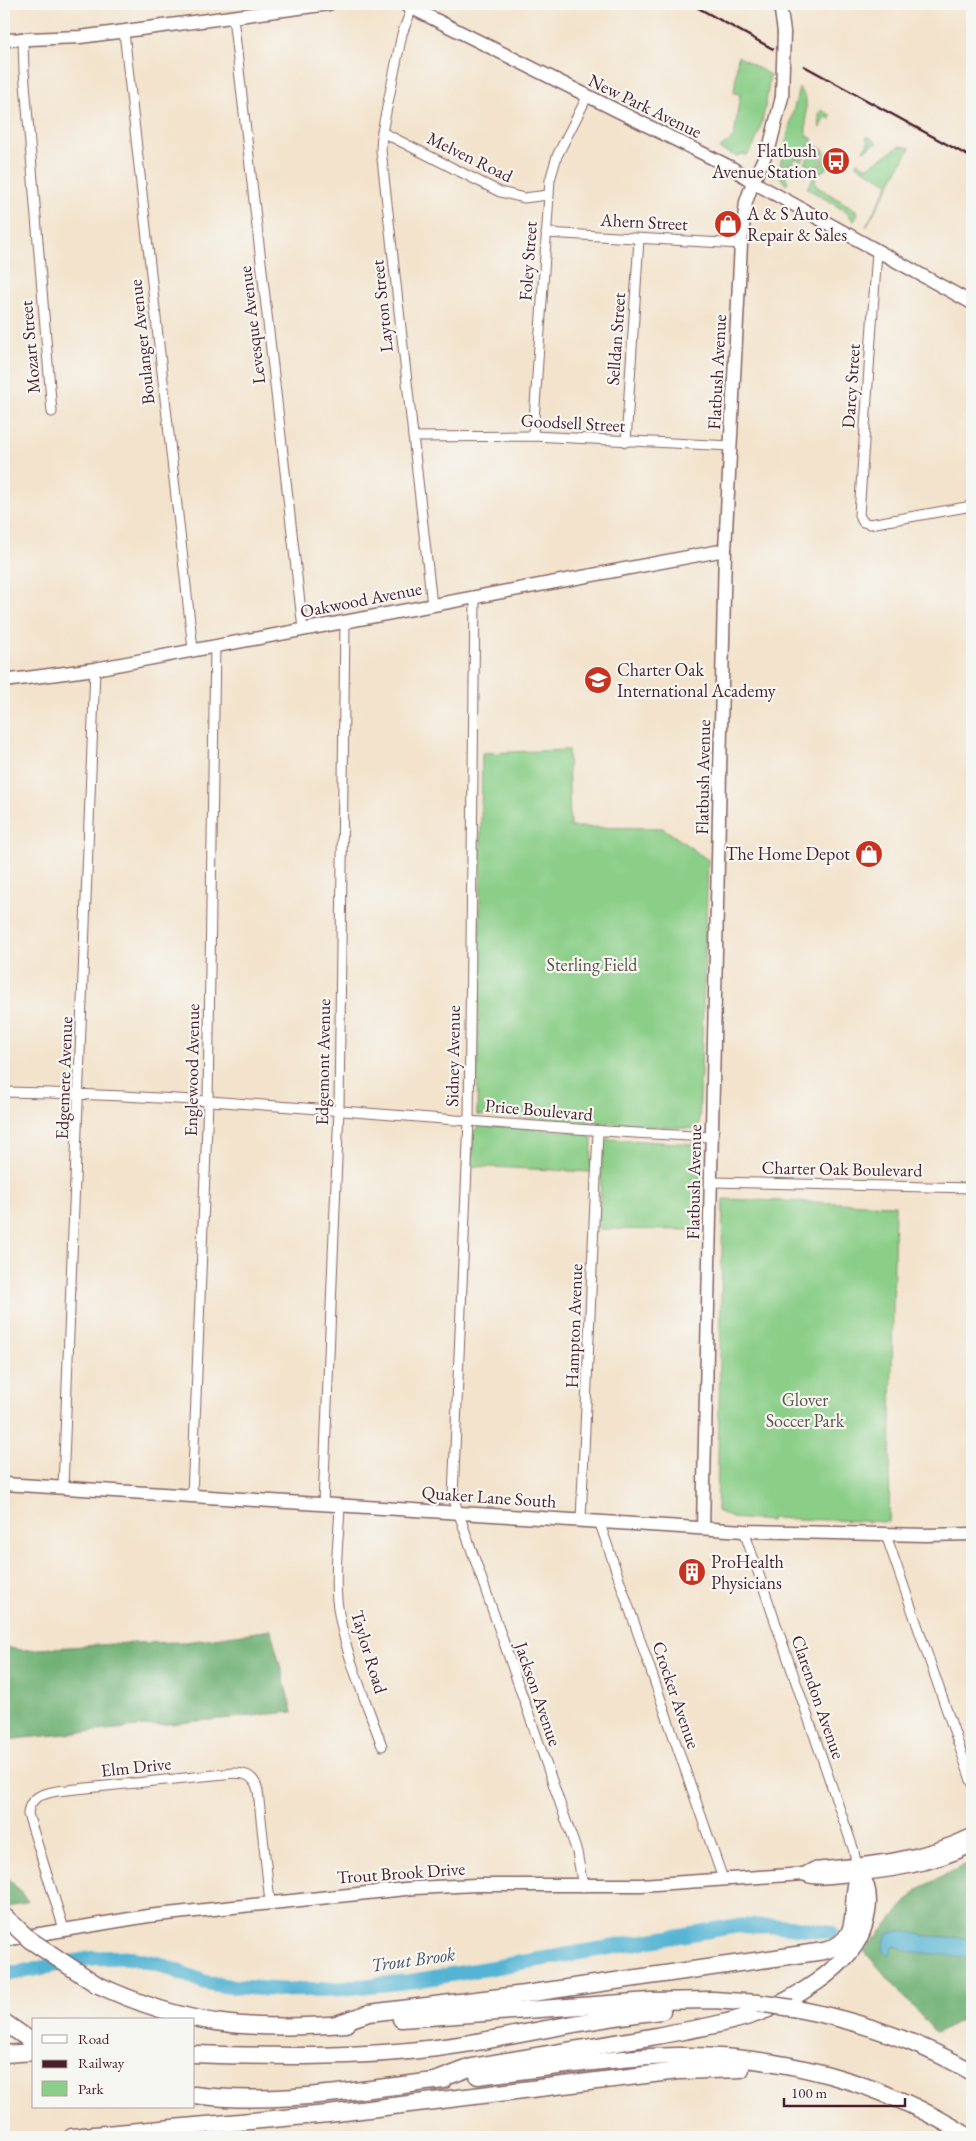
<svg xmlns="http://www.w3.org/2000/svg" width="976" height="2141" viewBox="0 0 976 2141" font-family="'EB Garamond',serif">
<style>
.green{fill:#8ace87;stroke:#6a7659}
.forest{fill:#6fb174;stroke:#5c6850}
.water{fill:#54b4d3;stroke:#4f6a7f}
.lines{fill:none;stroke-linecap:round;stroke-linejoin:round}
.river{stroke:#54b4d3;stroke-width:15}
.street-casing{stroke:#856463;stroke-width:11}
.secondary-casing{stroke:#856463;stroke-width:15}
.highway-casing{stroke:#856463;stroke-width:19}
.street{stroke:#fff;stroke-width:9}
.secondary{stroke:#fff;stroke-width:12}
.highway{stroke:#fff;stroke-width:16}
.rail{stroke:#4a1f2b;stroke-width:2.5}
.secondary-bridge-casing{stroke:#856463;stroke-width:15;stroke-linecap:butt}
.highway-bridge-casing{stroke:#856463;stroke-width:19;stroke-linecap:butt}
.secondary-bridge{stroke:#fff;stroke-width:12}
.highway-bridge{stroke:#fff;stroke-width:16}
.labels{text-anchor:middle;stroke-width:4.5;stroke-linejoin:round;paint-order:stroke}
.street-label{font-size:18px;fill:#4a1f2b;stroke:#f6f6f2}
.poi-label{font-size:18px;fill:#4a1f2b;stroke:#f6f6f2;text-anchor:start}
.park-label{font-size:18px;fill:#5d5447;stroke:#f6f6f2}
.water-label{font-size:19px;font-style:italic;fill:#4e5366;stroke:#f6f6f2}
</style>
<rect width="100%" height="100%" fill="#f6f6f2"/>
<filter id="ink" filterUnits="userSpaceOnUse"><feTurbulence type="fractalNoise" baseFrequency=".02" numOctaves="2"/><feDisplacementMap in="SourceGraphic" scale="10" xChannelSelector="R" yChannelSelector="G"/><feConvolveMatrix kernelMatrix="1 2 1 2 8 2 1 2 1" color-interpolation-filters="sRGB"/></filter>
<filter id="wash" filterUnits="userSpaceOnUse"><feTurbulence type="fractalNoise" baseFrequency=".0096" numOctaves="4" result="noise"/><feDisplacementMap in="SourceGraphic" scale="20" xChannelSelector="R" yChannelSelector="G"/><feGaussianBlur stdDeviation="1.12" result="paint"/><feColorMatrix in="noise" values="0 0 0 0 0 0 0 0 0 0 0 0 0 0 0 0 0 1.4 0 .05"/><feComposite in="paint" operator="in"/></filter>
<g filter="url(#wash)">
<rect width="100%" height="100%" fill="#f3e3cc"/>
<g class="green">
<path d="M738 56 770 75C767 96 762 141 746 156L745 154 736 156 719 149 734 137 740 94 734 93Z"/>
<path d="M799 88 806 98V135L813 139 802 161 796 158 792 164H786L785 175 788 182 786 185 780 177 779 169Z"/>
<path d="M821 110 831 115 830 119 826 117 820 128 819 113Z"/>
<path d="M868 136 877 143 863 151 869 141 866 139Z"/>
<path d="M815 145 825 151 816 169 805 163Z"/>
<path d="M900 146 910 148 866 227 889 183 856 165 857 162 868 167Z"/>
<path d="M828 152 834 155 827 168 821 172 817 170Z"/>
<path d="M816 172 818 174 815 180 816 186 856 210 857 216 854 221 845 211 807 188Z"/>
<path d="M568 750 570 827 663 828 708 860 699 1129 477 1115 482 753Z"/>
<path d="M481 1125 587 1133 592 1139 591 1172 472 1166 473 1132Z"/>
<path d="M608 1139 694 1144 700 1148V1230L598 1229 603 1144Z"/>
<path d="M723 1199 895 1205 889 1522 771 1518V1521L732 1518 717 1511Z"/>
</g>
<g class="forest">
<path d="M271 1630 292 1712 4 1740V1721L6 1720 4 1715V1647L23 1650 128 1643 186 1642Z"/>
<path d="M972 1861V2015L936 2033 864 1951 918 1889Z"/>
<path d="M4 1873 28 1901 5 1909Z"/>
</g>
<path class="water" d="M904 1931 926 1936 972 1938V1958L906 1951 895 1945 892 1947 890 1954 887 1955 883 1949 886 1935 891 1932Z"/>
<g class="lines">
<path class="river" d="M4 1975 93 1958 127 1957 159 1964 204 1982 227 1986 281 1990 337 1989 413 1981 736 1926H785L830 1932"/>
</g>
</g>
<g filter="url(#ink)">
<g class="lines">
<g class="street-casing">
<g id="street">
<path d="M412 8 402 34 382 132 381 150 432 605"/>
<path d="M233 17 303 629"/>
<path d="M124 32 193 649"/>
<path d="M23 40 24 71 52 412"/>
<path d="M382 132 500 192 524 198 548 195"/>
<path d="M546 233 741 244"/>
<path d="M877 251 859 515 863 522 870 524 972 506"/>
<path d="M533 436 550 180 557 156 587 97"/>
<path d="M413 437 533 436 731 446"/>
<path d="M626 442 639 239"/>
<path d="M475 598 469 1120 453 1497 577 1852 583 1887"/>
<path d="M4 1092C241 1096 476 1127 713 1137"/>
<path d="M712 1182 972 1188"/>
<path d="M63 1487 95 669"/>
<path d="M192 1496 208 1101 215 645"/>
<path d="M323 1504 339 1109 345 621"/>
<path d="M340 1505C339 1536 334 1569 337 1600 342 1648 366 1700 382 1746"/>
<path d="M581 1520 598 1132"/>
<path d="M599 1521 723 1879"/>
<path d="M744 1531 853 1848 858 1870"/>
<path d="M886 1535 972 1783"/>
<path d="M64 1929 28 1814C29 1797 42 1794 57 1791L234 1773C247 1773 255 1777 258 1791L270 1902"/>
</g>
</g>
<g class="secondary-casing">
<g id="secondary">
<path d="M404 4 732 168 753 182 972 303"/>
<path d="M780 4 784 32"/>
<path d="M4 40 80 37 329 4"/>
<path d="M4 681 95 669 725 550"/>
<path d="M4 1484 744 1531 926 1535 972 1534"/>
<path d="M703 1528 725 550 741 244 746 202 753 182 770 145 782 97"/>
<path d="M804 1874 813 1869C868 1864 921 1860 972 1835"/>
<path d="M4 1940 148 1916 415 1888 476 1885H641L804 1874C814 1880 830 1877 841 1876 886 1872 932 1866 972 1846"/>
</g>
</g>
<g class="highway-casing">
<g id="highway">
<path d="M96 1984C186 2026 248 2031 346 2024"/>
<path d="M792 2008C856 2020 915 2039 972 2072"/>
<path d="M401 2019 650 2001 713 2000 758 2003"/>
<path d="M4 2022 34 2043"/>
<path d="M336 2024 369 2013 525 1994 824 1951C867 1939 847 1903 859 1874 871 1888 869 1908 864 1925 853 1967 788 2004 749 2016 718 2026 687 2030 656 2036 594 2047 533 2056 472 2067L435 2081"/>
<path d="M4 2054 34 2052"/>
<path d="M194 2054C275 2057 356 2058 437 2048 513 2038 587 2018 662 2011"/>
<path d="M478 2076C544 2069 611 2057 678 2056 780 2054 883 2082 969 2137"/>
<path d="M194 2095C276 2106 362 2089 444 2080"/>
<path d="M72 2137 328 2114 678 2071 741 2069"/>
</g>
</g>
<use href="#street" class="street"/>
<use href="#secondary" class="secondary"/>
<use href="#highway" class="highway"/>
<g class="rail">
<path d="M691 4 773 49"/>
<path d="M804 66 972 158"/>
</g>
<g class="secondary-bridge-casing">
<path id="secondary-bridge" d="M782 97 784 32"/>
</g>
<g class="highway-bridge-casing">
<g id="highway-bridge">
<path d="M4 1916 30 1940 96 1984"/>
<path d="M758 2003 792 2008"/>
</g>
</g>
<use href="#secondary-bridge" class="secondary-bridge"/>
<use href="#highway-bridge" class="highway-bridge"/>
</g>
</g>
<defs>
<g id="bus-disc" transform="scale(1.4375)"><circle r="9.5" fill="#c8321e" stroke="#f6f6f2"/><path d="M-5-6H5V4H4V6H2V4H-2V6H-4V4H-5ZM-3.5-4V0h7V-4ZM-3.5 1.2v1.5H-2V1.2ZM2 1.2v1.5H3.5V1.2Z" fill="#fff"/></g>
<g id="shop-disc" transform="scale(1.4375)"><circle r="9.5" fill="#c8321e" stroke="#f6f6f2"/><path d="M-5-2.5h2.3a2.7 3.5 0 0 1 5.4 0H5L5.5 6h-11ZM-1.5-2.5h3a1.5 2.3 0 0 0-3 0Z" fill="#fff"/></g>
<g id="school-disc" transform="scale(1.4375)"><circle r="9.5" fill="#c8321e" stroke="#f6f6f2"/><path d="M0-5L7-2L0 1L-7-2ZM-4 1L0 2.5L4 1V4Q0 6-4 4Z" fill="#fff"/></g>
<g id="building-disc" transform="scale(1.4375)"><circle r="9.5" fill="#c8321e" stroke="#f6f6f2"/><path d="M-4-6H4V6H1V3H-1V6H-4ZM-2.5-4.3h1.7v1.8h-1.7ZM.8-4.3h1.7v1.8H.8ZM-2.5-1h1.7V.8h-1.7ZM.8-1h1.7V.8H.8Z" fill="#fff"/></g>
</defs>
<g fill-rule="evenodd">
<use href="#bus-disc" x="836" y="161"/>
<use href="#shop-disc" x="728" y="224"/>
<use href="#school-disc" x="598" y="680"/>
<use href="#shop-disc" x="869" y="854"/>
<use href="#building-disc" x="692" y="1572"/>
</g>
<g class="labels">
<g class="street-label">
<text transform="translate(645 106) rotate(26)" y="6">New Park Avenue</text>
<text transform="translate(470 157) rotate(26)" y="6">Melven Road</text>
<text transform="translate(644 222) rotate(3)" y="6">Ahern Street</text>
<text transform="translate(528 261) rotate(-86)" y="6">Foley Street</text>
<text transform="translate(382 306) rotate(-96)" y="6">Layton Street</text>
<text transform="translate(252 325) rotate(-97)" y="6">Levesque Avenue</text>
<text transform="translate(616 339) rotate(-86)" y="6">Selldan Street</text>
<text transform="translate(142 342) rotate(-96)" y="6">Boulanger Avenue</text>
<text transform="translate(30 347) rotate(-95)" y="6">Mozart Street</text>
<text transform="translate(717 372) rotate(-87)" y="6">Flatbush Avenue</text>
<text transform="translate(851 386) rotate(-86)" y="6">Darcy Street</text>
<text transform="translate(573 423) rotate(3)" y="6">Goodsell Street</text>
<text transform="translate(361 600) rotate(-11)" y="6">Oakwood Avenue</text>
<text transform="translate(703 777) rotate(-89)" y="6">Flatbush Avenue</text>
<text transform="translate(453 1056) rotate(-89)" y="6">Sidney Avenue</text>
<text transform="translate(323 1062) rotate(-89)" y="6">Edgemont Avenue</text>
<text transform="translate(192 1070) rotate(-89)" y="6">Englewood Avenue</text>
<text transform="translate(64 1078) rotate(-88)" y="6">Edgemere Avenue</text>
<text transform="translate(539 1110) rotate(5)" y="6">Price Boulevard</text>
<text transform="translate(842 1169) rotate(1)" y="6">Charter Oak Boulevard</text>
<text transform="translate(694 1182) rotate(-89)" y="6">Flatbush Avenue</text>
<text transform="translate(574 1326) rotate(-88)" y="6">Hampton Avenue</text>
<text transform="translate(489 1497) rotate(4)" y="6">Quaker Lane South</text>
<text transform="translate(369 1652) rotate(73)" y="6">Taylor Road</text>
<text transform="translate(538 1694) rotate(71)" y="6">Jackson Avenue</text>
<text transform="translate(676 1695) rotate(71)" y="6">Crocker Avenue</text>
<text transform="translate(818 1697) rotate(71)" y="6">Clarendon Avenue</text>
<text transform="translate(136 1767) rotate(-6)" y="6">Elm Drive</text>
<text transform="translate(401 1873) rotate(-4)" y="6">Trout Brook Drive</text>
</g>
<g class="poi-label">
<text x="817" y="157" text-anchor="end">Flatbush<tspan x="817" dy="21">Avenue Station</tspan></text>
<text x="747" y="220">A &amp; S Auto<tspan x="747" dy="21">Repair &amp; Sales</tspan></text>
<text x="617" y="676">Charter Oak<tspan x="617" dy="21">International Academy</tspan></text>
<text x="850" y="860" text-anchor="end">The Home Depot</text>
<text x="711" y="1568">ProHealth<tspan x="711" dy="21">Physicians</tspan></text>
</g>
<g class="park-label">
<text x="592" y="971">Sterling Field</text>
<text x="805" y="1406">Glover<tspan x="805" dy="21">Soccer Park</tspan></text>
</g>
<g class="water-label">
<text transform="translate(413 1959) rotate(-8)" y="7">Trout Brook</text>
</g>
</g>
<rect width="976" height="2141" fill="none" stroke="#f6f6f2" stroke-width="20"/>
<rect x="32" y="2018" width="162" height="90" fill="#f6f6f2" stroke="#b1a0a2"/>
<rect x="42" y="2035" width="25" height="8" fill="#ffffff" stroke="#b1a0a2"/>
<text x="78" y="2044" font-size="15" fill="#4a1f2b">Road</text>
<rect x="42" y="2060" width="25" height="8" fill="#4a1f2b" stroke="#b1a0a2"/>
<text x="78" y="2068" font-size="15" fill="#4a1f2b">Railway</text>
<rect x="42" y="2081" width="25" height="15" fill="#8ace87" stroke="#b1a0a2"/>
<text x="78" y="2094" font-size="15" fill="#4a1f2b">Park</text>
<path d="M784 2098v8h121v-8" fill="none" stroke="#4a1f2b" stroke-width="2.5"/>
<text x="791" y="2098" font-size="15" fill="#4a1f2b" stroke="#f6f6f2" stroke-width="4" paint-order="stroke">100 m</text>
</svg>
